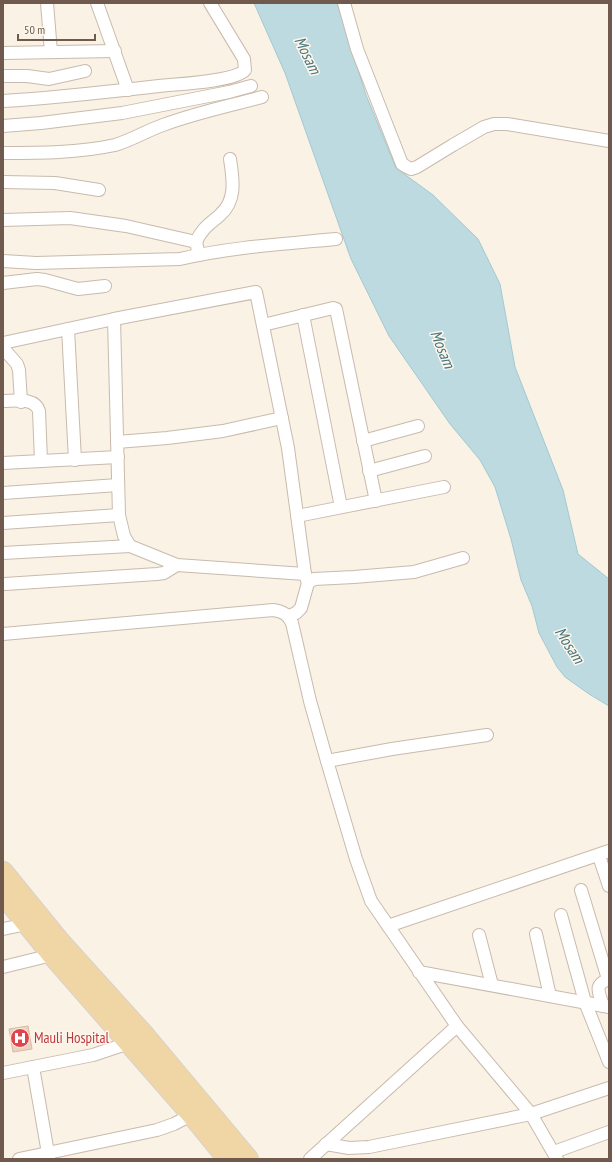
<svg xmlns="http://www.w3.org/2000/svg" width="612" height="1162" viewBox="0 0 612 1162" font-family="'PT Sans Narrow',sans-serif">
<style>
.water{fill:#bcdae0;stroke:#a3c9d1}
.building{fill:#ecd2c0;stroke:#dcbaa2}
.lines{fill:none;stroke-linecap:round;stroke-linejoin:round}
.street-casing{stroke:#c9baad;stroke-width:14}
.primary-casing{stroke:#d7d1cd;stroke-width:22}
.street{stroke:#fff;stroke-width:12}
.primary{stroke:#f1d6a5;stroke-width:20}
.labels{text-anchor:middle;stroke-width:3;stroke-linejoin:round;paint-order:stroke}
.health-label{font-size:15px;fill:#be3a42;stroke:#fdf6eb;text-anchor:start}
.water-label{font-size:16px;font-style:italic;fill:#4a7680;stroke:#fdf6eb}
</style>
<rect width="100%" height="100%" fill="#f9f2e5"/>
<path class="water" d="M254 3H337L366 95 396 168 433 195 478 239 500 284 515 367 563 490 578 554 609 579V706L589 694 565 677 557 667 539 633 532 606 521 580 511 539 495 487 480 460 450 424 389 336 351 259 285 73Z"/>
<path class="building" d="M28 1026 32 1049 13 1052 9 1029Z"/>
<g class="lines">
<g class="street-casing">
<g id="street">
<path d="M47 3 51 52"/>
<path d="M97 3 128 90"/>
<path d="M344 3 357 49 402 164 407 167 411 169 417 167 453 145 484 127 494 124H507L609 141"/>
<path d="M3 53 115 51"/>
<path d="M3 76H27L49 79 85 71"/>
<path d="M3 101C55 98 107 92 159 86 177 84 234 82 245 70L244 59 210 3"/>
<path d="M3 126 41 123 122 113 229 92 251 86"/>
<path d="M3 153C40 153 78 153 115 145 132 140 146 131 163 125 195 113 229 106 262 97"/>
<path d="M3 182 55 183 99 190"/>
<path d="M3 220 70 218 126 226 196 242 199 255"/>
<path d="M196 242C202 228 210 224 220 215 237 200 233 179 230 159"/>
<path d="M3 261 36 263 180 259C231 247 284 244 336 239"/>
<path d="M3 283 37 279 45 280 78 289 105 286"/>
<path d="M303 315 341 507"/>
<path d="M114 319 119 515 124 536 130 546 177 565 305 574"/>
<path d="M263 325 333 308 336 309 376 501"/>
<path d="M68 329 75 460"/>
<path d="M3 343 114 319 256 292 288 448 305 574 308 583"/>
<path d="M3 348 17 364 19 370 21 402"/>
<path d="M3 401C15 401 35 397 39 411L41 461"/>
<path d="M363 441 418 426"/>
<path d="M117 442 167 438 223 431 282 418"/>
<path d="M3 463 118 457"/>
<path d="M369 471 425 456"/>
<path d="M3 493 118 485"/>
<path d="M297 516 444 487"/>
<path d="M3 523 119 515"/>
<path d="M3 553 130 546"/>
<path d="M5 584 157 574 164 573 177 565"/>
<path d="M289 616 296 613 301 608 308 583 314 579 354 577 414 572 463 558"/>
<path d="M3 634 273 610C282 611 288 614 292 623L310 701 327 761 356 859 371 901 457 1026 531 1114 557 1159"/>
<path d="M327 761 392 749 487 735"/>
<path d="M599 856 609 886"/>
<path d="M581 890 608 979"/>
<path d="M561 915 585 1002 609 1062"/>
<path d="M388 926 609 851"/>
<path d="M3 929 27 924"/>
<path d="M536 934 550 996"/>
<path d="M479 935 492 985"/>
<path d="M3 967 56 954"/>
<path d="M419 972 609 1007"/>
<path d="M603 1006C599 992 593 985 609 979"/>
<path d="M33 1067 49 1159"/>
<path d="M3 1073 93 1055 135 1041"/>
<path d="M326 1144 349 1148 369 1147 531 1114 609 1088"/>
<path d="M554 1152 609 1132"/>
<path d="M19 1159 157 1130 174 1124 197 1112"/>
<path d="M310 1159 457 1026"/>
</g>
</g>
<g class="primary-casing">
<g id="primary">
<path d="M3 872 60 942 145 1036 248 1159"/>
<path d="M3 894 53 956 192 1115 228 1159"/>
</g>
</g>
<use href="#street" class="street"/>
<use href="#primary" class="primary"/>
</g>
<defs>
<g id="hospital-disc" transform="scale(1)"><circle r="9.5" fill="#e0444e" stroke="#fdf6eb"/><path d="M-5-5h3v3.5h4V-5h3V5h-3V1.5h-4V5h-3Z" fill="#fff"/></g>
</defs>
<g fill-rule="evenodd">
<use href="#hospital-disc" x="20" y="1038"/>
</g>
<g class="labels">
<g class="health-label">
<text x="34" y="1043">Mauli Hospital</text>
</g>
<g class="water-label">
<text transform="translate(308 55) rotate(64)" y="6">Mosam</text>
<text transform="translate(443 349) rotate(68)" y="6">Mosam</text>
<text transform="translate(570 645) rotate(57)" y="6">Mosam</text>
</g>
</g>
<rect width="612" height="1162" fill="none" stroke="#6f5a4d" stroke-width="8"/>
<path d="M18 34v6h77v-6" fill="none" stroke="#6f5a4d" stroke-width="2"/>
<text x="24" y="34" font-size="12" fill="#6f5a4d" stroke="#fdf6eb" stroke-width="3" paint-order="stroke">50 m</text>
</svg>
